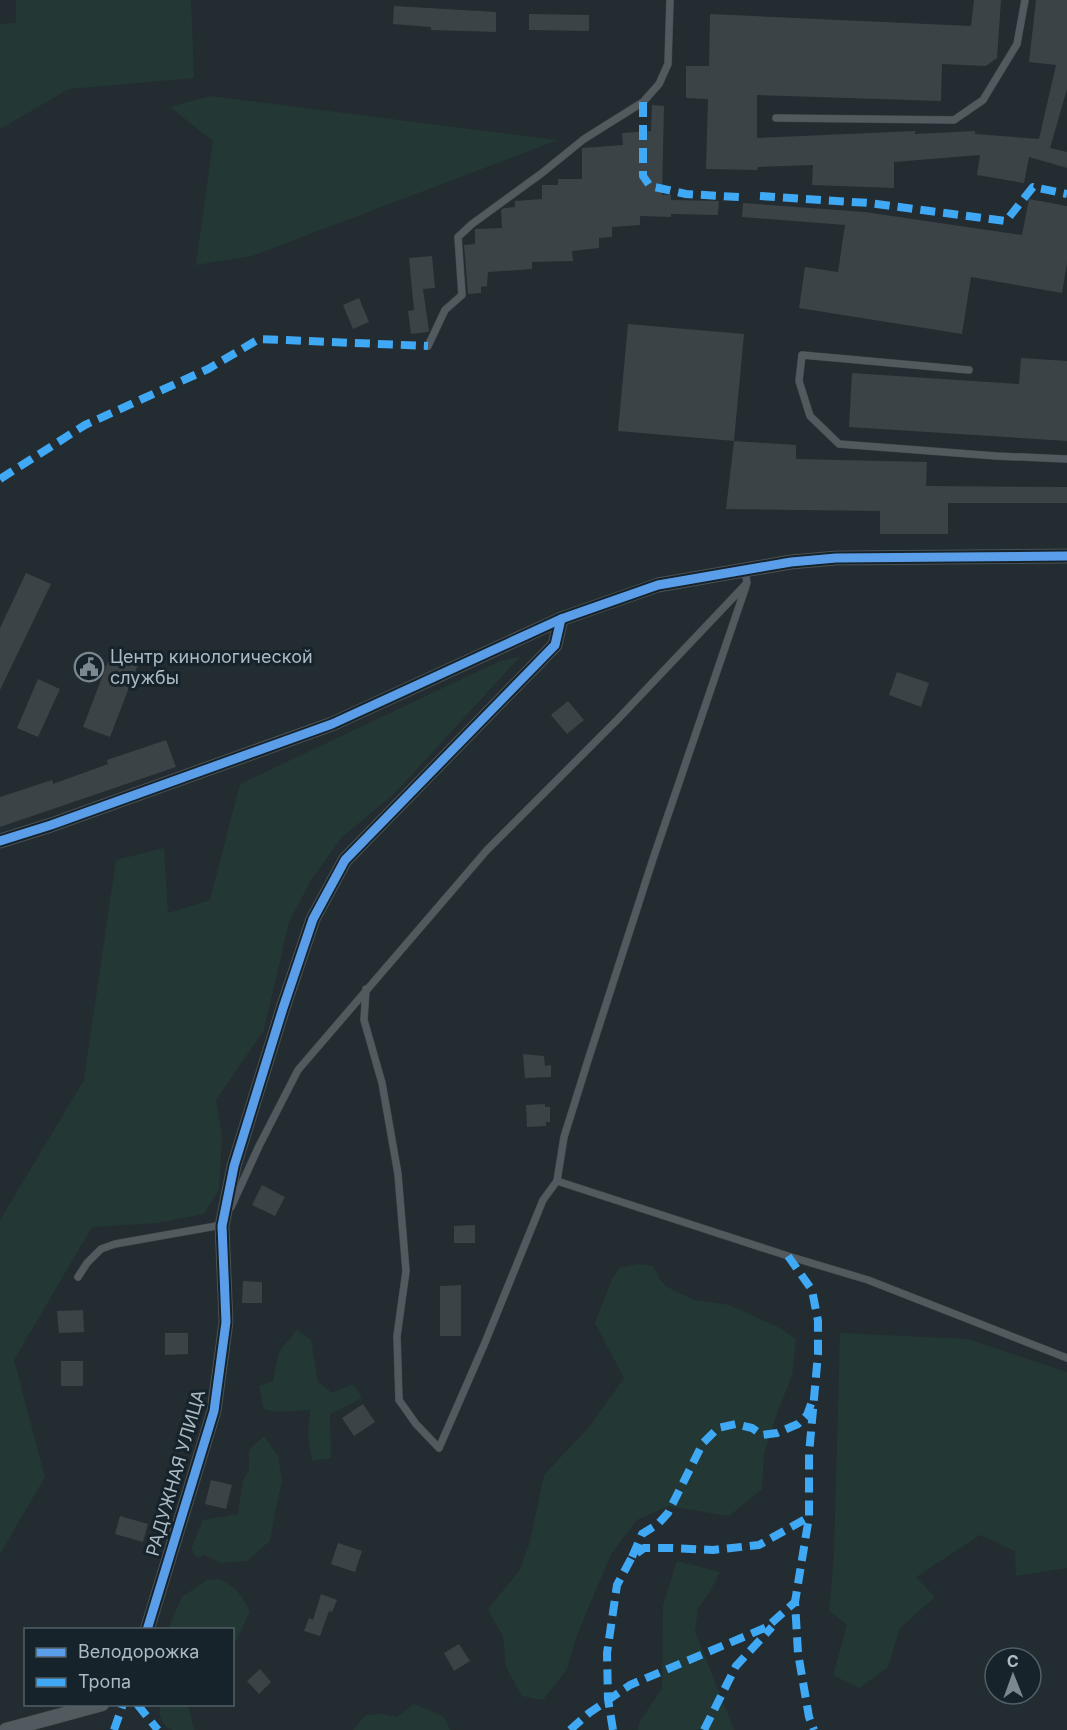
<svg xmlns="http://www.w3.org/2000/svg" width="1067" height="1730" viewBox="0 0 1067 1730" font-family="Inter,sans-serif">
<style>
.green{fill:#233835}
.building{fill:#3b4346}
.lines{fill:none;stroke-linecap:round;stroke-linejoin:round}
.lane-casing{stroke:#41484b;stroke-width:8}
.street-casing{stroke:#41484b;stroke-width:15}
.lane{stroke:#525a5f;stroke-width:7}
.street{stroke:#525a5f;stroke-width:14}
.quiet{stroke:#3fa9f5;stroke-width:8;stroke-dasharray:15 8;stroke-linecap:butt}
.cycleway-casing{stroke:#17232a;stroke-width:13}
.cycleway{stroke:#5a9eea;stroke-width:9}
.labels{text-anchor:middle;stroke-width:6;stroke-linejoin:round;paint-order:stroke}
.poi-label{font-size:18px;fill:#abbac3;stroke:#17232a;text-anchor:start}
.street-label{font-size:18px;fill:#abbac3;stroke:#17232a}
</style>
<rect width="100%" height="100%" fill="#232c30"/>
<g class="green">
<path d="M16 0H191L194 78 69 89 0 129V24L16 23Z"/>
<path d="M210 96 558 140 252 256 196 265 213 141 170 107Z"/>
<path d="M520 657 394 794 342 837 311 880 289 922 264 1030 216 1100 222 1136 219 1189 204 1214 157 1223 92 1227 14 1360 45 1477 0 1554V1220L84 1080 116 860 164 848 168 913 210 900 240 784 500 661Z"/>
<path d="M638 1264 653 1266 660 1280 667 1287 694 1300 729 1305 780 1328 796 1339 792 1376 777 1413 764 1454 762 1489 729 1516 669 1506 637 1520 611 1554 577 1635 567 1669 543 1700 522 1696 506 1667 503 1637 488 1609 519 1571 530 1542 544 1475 589 1427 624 1378 595 1323 612 1279 619 1268Z"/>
<path d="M297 1330 311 1340 318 1382 332 1393 353 1384 362 1398 330 1414 331 1458 312 1461 308 1436 310 1410 277 1412 264 1409 259 1386 273 1381 279 1352Z"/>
<path d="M840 1333 968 1339 1067 1372V1568L1016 1576 1015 1551 980 1535 916 1577 935 1597 900 1628 888 1667 859 1688 833 1675 847 1625 829 1610 834 1556Z"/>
<path d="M264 1436 278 1456 282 1482 275 1512 270 1541 247 1561 220 1563 205 1555 197 1558 191 1549 203 1520 238 1514 243 1481 249 1470V1450Z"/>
<path d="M677 1561 720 1572 709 1593 698 1608 695 1632 734 1730H638L640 1721 662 1689 663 1606Z"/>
<path d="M219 1579C237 1587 241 1595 250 1611L236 1641 233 1644 232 1630 168 1629 182 1597 207 1580Z"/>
<path d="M414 1704 444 1717 450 1730H353L366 1715 383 1714 397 1717Z"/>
<path d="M160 1705H188L194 1730C188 1730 179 1730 173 1730 162 1727 158 1715 160 1705Z"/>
</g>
<g class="building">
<path d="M974 0H1001L997 58 986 66 942 64 941 101 757 95V138L915 131V134L975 131V134L1039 139 1056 65 1029 62 1036 0H1067V89L1050 148 1067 152V168L1029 157 1024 183 977 175 980 155 894 162V188L812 185 813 165 758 167 757 170 706 169 708 99 686 98V66H709L710 14 971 26Z"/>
<path d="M394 6 496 12V32L431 30V27L393 24Z"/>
<path d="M529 14 589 15V31L529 30Z"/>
<path d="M652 105 664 106 662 195H671V200L719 201 718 215 671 214V217L640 216V225L612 227V237L599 238V248L572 251 573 261 532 262V269L488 272 487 286 481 287V293L468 294 464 245 475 244V229L502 228 501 210 504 208 515 207V201L542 199V185H558V179H582V148L623 145 622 133 651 131Z"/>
<path d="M1029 199 1067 206V263L1062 293 971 277 962 334 799 308 805 267 838 272 845 225 742 217 743 203 865 212 1022 235Z"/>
<path d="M432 256 435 288 423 289 429 331 428 332 411 334 408 311 414 310 409 258Z"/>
<path d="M359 298 369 322 353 329 343 305Z"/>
<path d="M628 324 744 334 734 441 618 431Z"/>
<path d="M1021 358 1067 361V441L849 427 852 373 1019 384Z"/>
<path d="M734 441 796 445V459L927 462 926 486 1067 487V503H948V534H880V511L726 509Z"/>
<path d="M26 573 51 584 0 690V628Z"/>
<path d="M111 654 138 664 110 737 83 727Z"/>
<path d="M897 672 929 683 921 707 889 695Z"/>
<path d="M38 679 60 689 38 737 17 728Z"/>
<path d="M568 701 584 720 567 734 551 715Z"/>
<path d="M166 740 176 767 0 827V797L52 780 53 784 108 764 107 760Z"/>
<path d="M523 1054 544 1056 545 1066 551 1065V1077L525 1078Z"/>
<path d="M545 1104V1107H550V1122H546V1126L527 1127 526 1105Z"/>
<path d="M262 1185 285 1197 275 1216 252 1205Z"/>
<path d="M475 1225V1243H454V1226Z"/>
<path d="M243 1281 262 1282V1303H242Z"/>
<path d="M461 1285V1336H440V1286Z"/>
<path d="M83 1310 84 1332 59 1333 57 1311Z"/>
<path d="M165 1333H188V1354L165 1355Z"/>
<rect x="61" y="1361" width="22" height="25"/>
<path d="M363 1404 375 1422 354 1436 342 1418Z"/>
<path d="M211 1480 232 1485 226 1509 205 1504Z"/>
<path d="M120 1516 148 1524 143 1542 115 1534Z"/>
<path d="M338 1543 362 1551 355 1572 331 1564Z"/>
<path d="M321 1594 337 1600 332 1612 329 1611 320 1636 304 1631 309 1618 313 1620Z"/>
<path d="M459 1644 470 1661 454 1671 444 1653Z"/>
<path d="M260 1669 271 1682 259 1694 247 1681Z"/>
</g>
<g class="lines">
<g class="lane-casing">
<g id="lane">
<path d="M776 118 954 120 983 100 1017 44 1025 0"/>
<path d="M428 346 445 310 462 295 458 237 472 224 542 173 584 139 643 102 659 84 668 64 670 0"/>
<path d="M969 370 802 355 799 381 810 416 839 444 996 456 1067 459"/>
<path d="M366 989 364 1020 382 1083 398 1174 406 1271 397 1336 399 1400 416 1424 439 1448 484 1345 543 1200 557 1181 788 1256 868 1280 1067 1358"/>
<path d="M557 1181 564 1137 589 1057 653 859 746 586"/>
<path d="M231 1207 259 1146 298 1070 487 850 618 719 747 583 745 570"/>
<path d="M78 1277 87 1263 101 1249 115 1244 222 1225"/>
</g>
</g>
<g class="street-casing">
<g id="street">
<path d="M0 841 51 825 332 724 561 619 658 585 791 562 836 558 1067 556"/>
<path d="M147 1630 214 1411 226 1322 222 1226 234 1166 283 1008 313 919 345 860 555 645 561 619"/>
<path d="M6 1730 102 1704"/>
</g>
</g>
<use href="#lane" class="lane"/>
<use href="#street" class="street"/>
<g class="quiet">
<path d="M643 102V176L650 186 686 194 739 197"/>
<path d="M760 196 869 203 1006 221 1033 187 1067 194"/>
<path d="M0 479 85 425 208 369 259 339 428 346"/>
<path d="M788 1256 812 1290 818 1321V1354L809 1454V1517L795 1602 798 1653 809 1717 814 1730"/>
<path d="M632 1557 642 1534 658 1524 668 1513 703 1443 718 1428 736 1424 752 1428 762 1435 777 1433 798 1424 807 1415 811 1404"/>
<path d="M137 1704 158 1730"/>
<path d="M114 1730 123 1704"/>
<path d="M570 1730 589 1713 630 1685 767 1627 795 1602"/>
<path d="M613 1730 608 1699 607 1653 617 1585 632 1557 644 1548H672L713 1550 759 1545 809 1517"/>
<path d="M704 1730 736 1666 772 1627"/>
</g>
<g class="cycleway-casing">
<g id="cycleway">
<path d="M0 841 51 825 332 724 561 619 658 585 791 562 836 558 1067 556"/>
<path d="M147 1630 214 1411 226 1322 222 1226 234 1166 283 1008 313 919 345 860 555 645 561 619"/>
</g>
</g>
<use href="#cycleway" class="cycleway"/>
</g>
<defs>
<g id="civic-ring" transform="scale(1.5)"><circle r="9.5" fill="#17232a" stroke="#7b8890" stroke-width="1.5"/><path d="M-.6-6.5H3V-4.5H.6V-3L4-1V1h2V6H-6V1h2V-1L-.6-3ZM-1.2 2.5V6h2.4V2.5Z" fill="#7b8890"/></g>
</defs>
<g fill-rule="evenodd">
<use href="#civic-ring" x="89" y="667"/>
</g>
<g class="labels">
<g class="poi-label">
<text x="110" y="663">Центр кинологической<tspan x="110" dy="21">службы</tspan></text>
</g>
<g class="street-label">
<text transform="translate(176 1473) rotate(-74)" y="6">РАДУЖНАЯ УЛИЦА</text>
</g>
</g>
<rect x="24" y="1628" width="210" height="78" fill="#17232a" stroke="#525f67" stroke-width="1.5"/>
<rect x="36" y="1648" width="30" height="9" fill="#5a9eea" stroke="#525f67" stroke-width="1.5"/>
<text x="78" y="1658" font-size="18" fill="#abbac3">Велодорожка</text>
<rect x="36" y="1678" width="30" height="9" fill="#3fa9f5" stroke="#525f67" stroke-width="1.5"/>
<text x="78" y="1688" font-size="18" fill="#abbac3">Тропа</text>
<g transform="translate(1013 1676) rotate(359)"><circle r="28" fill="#17232a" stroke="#525f67" stroke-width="1.5"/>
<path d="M0-4.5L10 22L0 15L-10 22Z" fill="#7b8890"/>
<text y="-9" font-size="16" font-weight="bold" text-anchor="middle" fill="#abbac3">С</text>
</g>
</svg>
